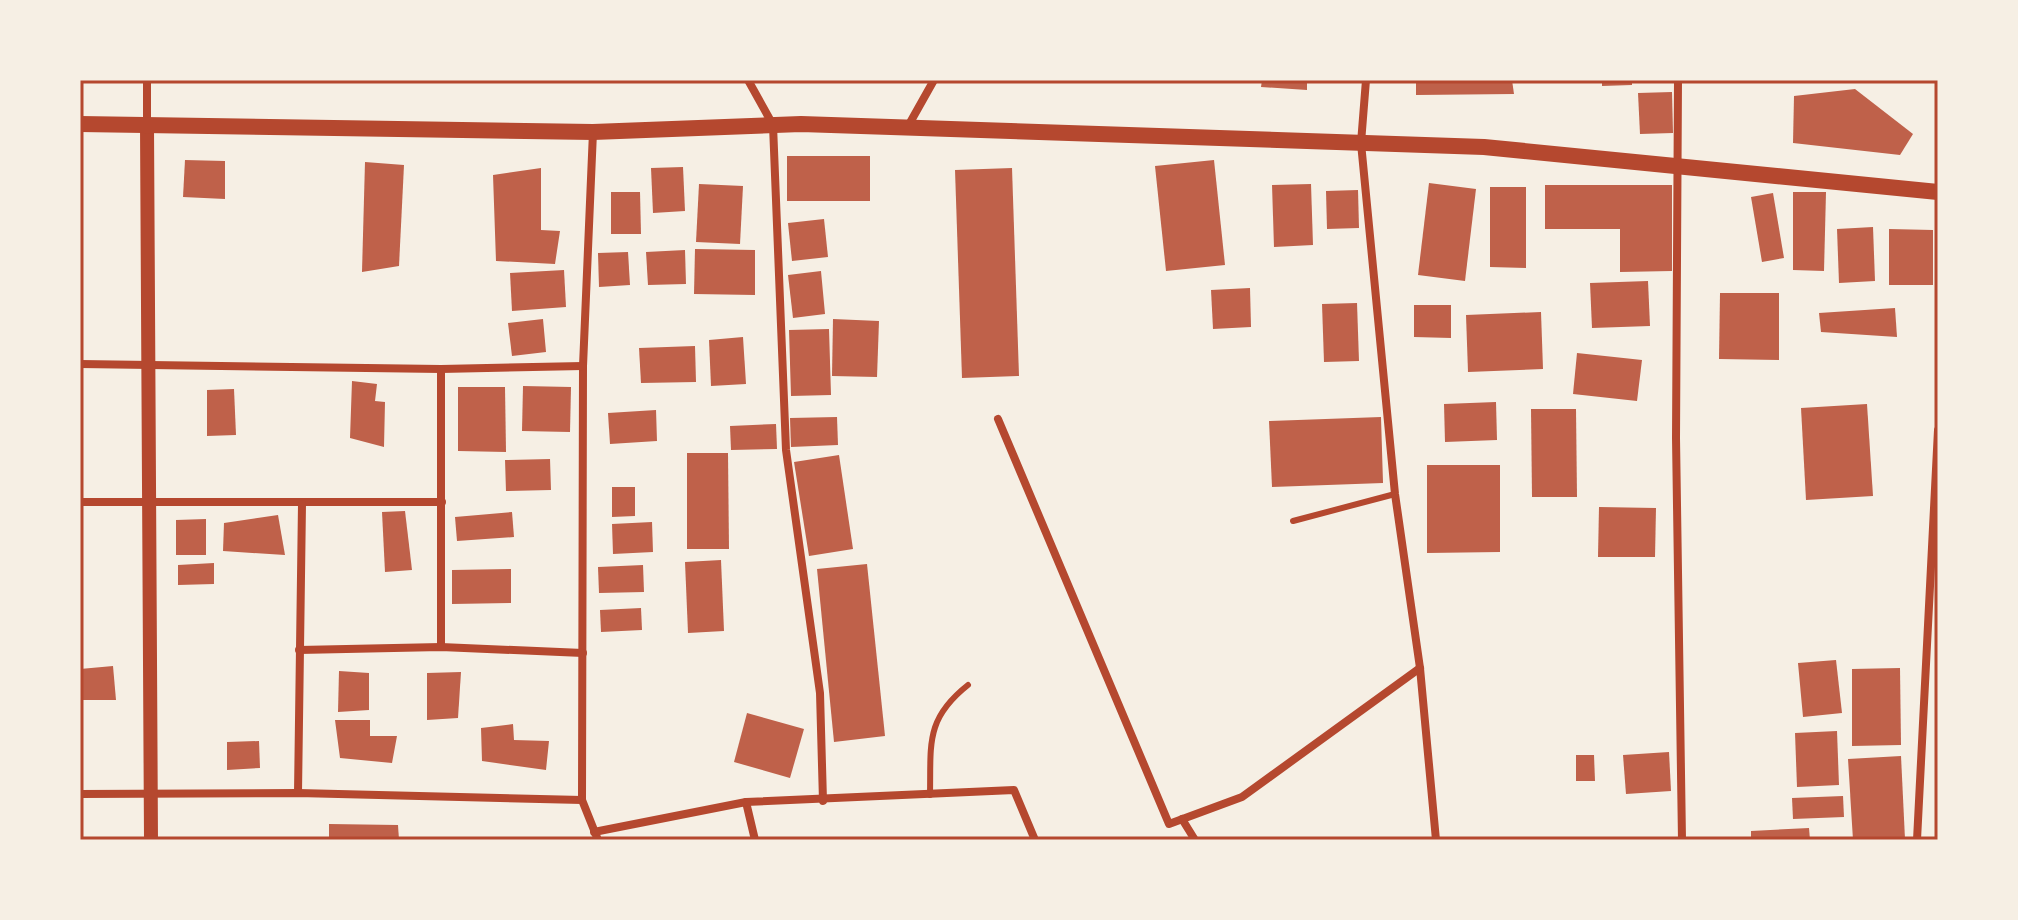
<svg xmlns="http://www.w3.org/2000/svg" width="2018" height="920" viewBox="0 0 2018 920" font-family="'Crimson Pro',serif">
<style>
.building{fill:#bf614a}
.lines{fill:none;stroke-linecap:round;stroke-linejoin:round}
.service{stroke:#b5482f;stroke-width:6}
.minor{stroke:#b5482f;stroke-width:8}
.tertiary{stroke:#b5482f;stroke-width:14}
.secondary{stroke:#b5482f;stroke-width:16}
.neatline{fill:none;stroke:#b5482f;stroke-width:3}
</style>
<rect width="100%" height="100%" fill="#f6efe4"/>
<g class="building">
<path d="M1262 80H1307V90L1261 87Z"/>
<path d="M1416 80H1512L1514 94 1416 95Z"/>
<path d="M1602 80H1632V85L1602 86Z"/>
<path d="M1855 89 1913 134 1900 155 1793 143 1794 96Z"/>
<path d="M1672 92 1673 133 1640 134 1638 93Z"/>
<rect x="787" y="156" width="83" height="45"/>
<path d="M185 160 225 161V199L183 197Z"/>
<path d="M1214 160 1225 265 1166 271 1155 166Z"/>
<path d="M365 162 404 165 399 266 362 272Z"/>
<path d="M683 167 685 211 653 213 651 168Z"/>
<path d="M541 168V230L560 231 555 264 496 261 493 175Z"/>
<path d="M1012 168 1019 376 962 378 955 170Z"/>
<path d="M1429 183 1476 189 1465 281 1418 275Z"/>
<path d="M699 184 743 186 740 244 696 242Z"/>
<path d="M1311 184 1313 245 1274 247 1272 185Z"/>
<path d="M1545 185H1672V271L1620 272V229H1545Z"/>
<path d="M1490 187H1526V268L1490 267Z"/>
<path d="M1358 190 1359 228 1327 229 1326 191Z"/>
<path d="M611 192H640L641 234H611Z"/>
<path d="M1793 192H1826L1824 271 1793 270Z"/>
<path d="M1773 193 1784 258 1762 262 1751 197Z"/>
<path d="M824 219 828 257 792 261 788 223Z"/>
<path d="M1873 227 1875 281 1839 283 1837 229Z"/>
<path d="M1889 229 1933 230V285H1889Z"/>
<path d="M695 249 755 250V295L694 294Z"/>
<path d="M685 250 686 284 648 285 646 252Z"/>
<path d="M628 252 630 285 599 287 598 253Z"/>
<path d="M564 270 566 307 512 311 510 273Z"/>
<path d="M821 271 825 314 793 318 788 275Z"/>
<path d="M1648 281 1650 326 1592 328 1590 283Z"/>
<path d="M1250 288 1251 327 1213 329 1211 290Z"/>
<path d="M1720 293H1779V360L1719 359Z"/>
<path d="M1357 303 1359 361 1324 362 1322 304Z"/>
<path d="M1414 305H1451V338L1414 337Z"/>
<path d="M1895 308 1897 337 1821 332 1819 313Z"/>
<path d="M1541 312 1543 369 1468 372 1466 315Z"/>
<path d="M543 319 546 352 512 356 508 323Z"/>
<path d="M833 319 879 321 877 377 832 376Z"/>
<path d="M829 329 831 395 791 396 789 330Z"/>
<path d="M743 337 746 384 711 386 709 340Z"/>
<path d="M695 346 696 382 641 383 639 348Z"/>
<path d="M1577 353 1642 360 1637 401 1573 394Z"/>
<path d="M352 381 377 384 375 401 385 402 384 447 350 438Z"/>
<path d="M523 386 571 387 570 432 522 431Z"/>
<path d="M458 387H505L506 452 458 451Z"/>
<path d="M234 389 236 435 207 436V390Z"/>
<path d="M1496 402 1497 440 1445 442 1444 404Z"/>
<path d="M1867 404 1873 496 1806 500 1801 408Z"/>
<path d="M1531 409H1576L1577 497H1532Z"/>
<path d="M656 410 657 441 610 444 608 413Z"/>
<path d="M837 417 838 445 791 447 790 418Z"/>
<path d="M1381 417 1383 483 1272 487 1269 421Z"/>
<path d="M776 424 777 449 731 450 730 426Z"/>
<path d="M687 453H728L729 549H687Z"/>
<path d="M839 455 853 549 809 556 794 462Z"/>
<path d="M550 459 551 490 506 491 505 460Z"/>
<path d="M1427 465H1500V552L1427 553Z"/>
<path d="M612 487H635V516L612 517Z"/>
<path d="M1599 507 1656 508 1655 557H1598Z"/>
<path d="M405 511 412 570 385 572 382 512Z"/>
<path d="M512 512 514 537 457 541 455 517Z"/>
<path d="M278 515 285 555 223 551 224 523Z"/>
<path d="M206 519V555H176V520Z"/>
<path d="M652 522 653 552 613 554 612 524Z"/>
<path d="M721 560 724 631 688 633 685 562Z"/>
<path d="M214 563V584L178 585V565Z"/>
<path d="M867 564 885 736 834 742 817 569Z"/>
<path d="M643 565 644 592 599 593 598 567Z"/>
<path d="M511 569V603L452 604V570Z"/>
<path d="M641 608 642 630 601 632 600 610Z"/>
<path d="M1836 660 1842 713 1803 717 1798 663Z"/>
<path d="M113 666 116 700H80V669Z"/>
<path d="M1900 668 1901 745 1852 746V669Z"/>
<path d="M339 671 369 673V710L338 712Z"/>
<path d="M461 672 458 718 427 720V673Z"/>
<path d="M747 713 804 729 790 778 734 762Z"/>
<path d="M335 720H370V736H397L392 763 340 758Z"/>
<path d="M513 724 514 740 549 741 546 770 482 761 481 728Z"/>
<path d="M1837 731 1839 785 1797 787 1795 733Z"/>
<path d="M259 741 260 768 227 770V742Z"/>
<path d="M1669 752 1671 791 1626 794 1623 755Z"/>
<path d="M1576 755H1594L1595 781H1576Z"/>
<path d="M1901 756 1905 839 1853 840 1848 759Z"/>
<path d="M1843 796 1844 817 1793 819 1792 798Z"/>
<path d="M329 824 398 825 399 840H329Z"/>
<path d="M1809 828 1810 840H1751V831Z"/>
</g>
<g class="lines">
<g class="service">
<path d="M1293 521 1395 494"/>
<path d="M930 795C931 744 925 719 968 685"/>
</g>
<g class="minor">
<path d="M147 80V125"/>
<path d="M748 80 773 125 786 450 820 693 823 801"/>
<path d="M1366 80 1361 143 1395 494 1420 668 1436 840"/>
<path d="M1678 80 1676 438 1682 840"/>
<path d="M907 128 934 80"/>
<path d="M593 132 583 366 582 800 598 840"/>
<path d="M80 364 441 369 583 366"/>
<path d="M998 419 1169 824 1242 797 1420 668"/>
<path d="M80 502H442"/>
<path d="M441 647V369"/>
<path d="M299 650 441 647 583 653"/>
<path d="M298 793 302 504"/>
<path d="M80 794 298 793 582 800"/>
<path d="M746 802 755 840"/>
<path d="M1182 819 1195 840"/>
<path d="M594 832 746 802 1014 790 1035 840"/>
<path d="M1917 840 1938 430"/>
</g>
<path class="tertiary" d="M147 126 151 840"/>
<path class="secondary" d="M80 124 593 132 801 124 1484 147 1938 192"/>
</g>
<rect width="2018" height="920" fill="none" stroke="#f6efe4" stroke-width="164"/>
<rect x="82" y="82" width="1854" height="756" class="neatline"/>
</svg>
